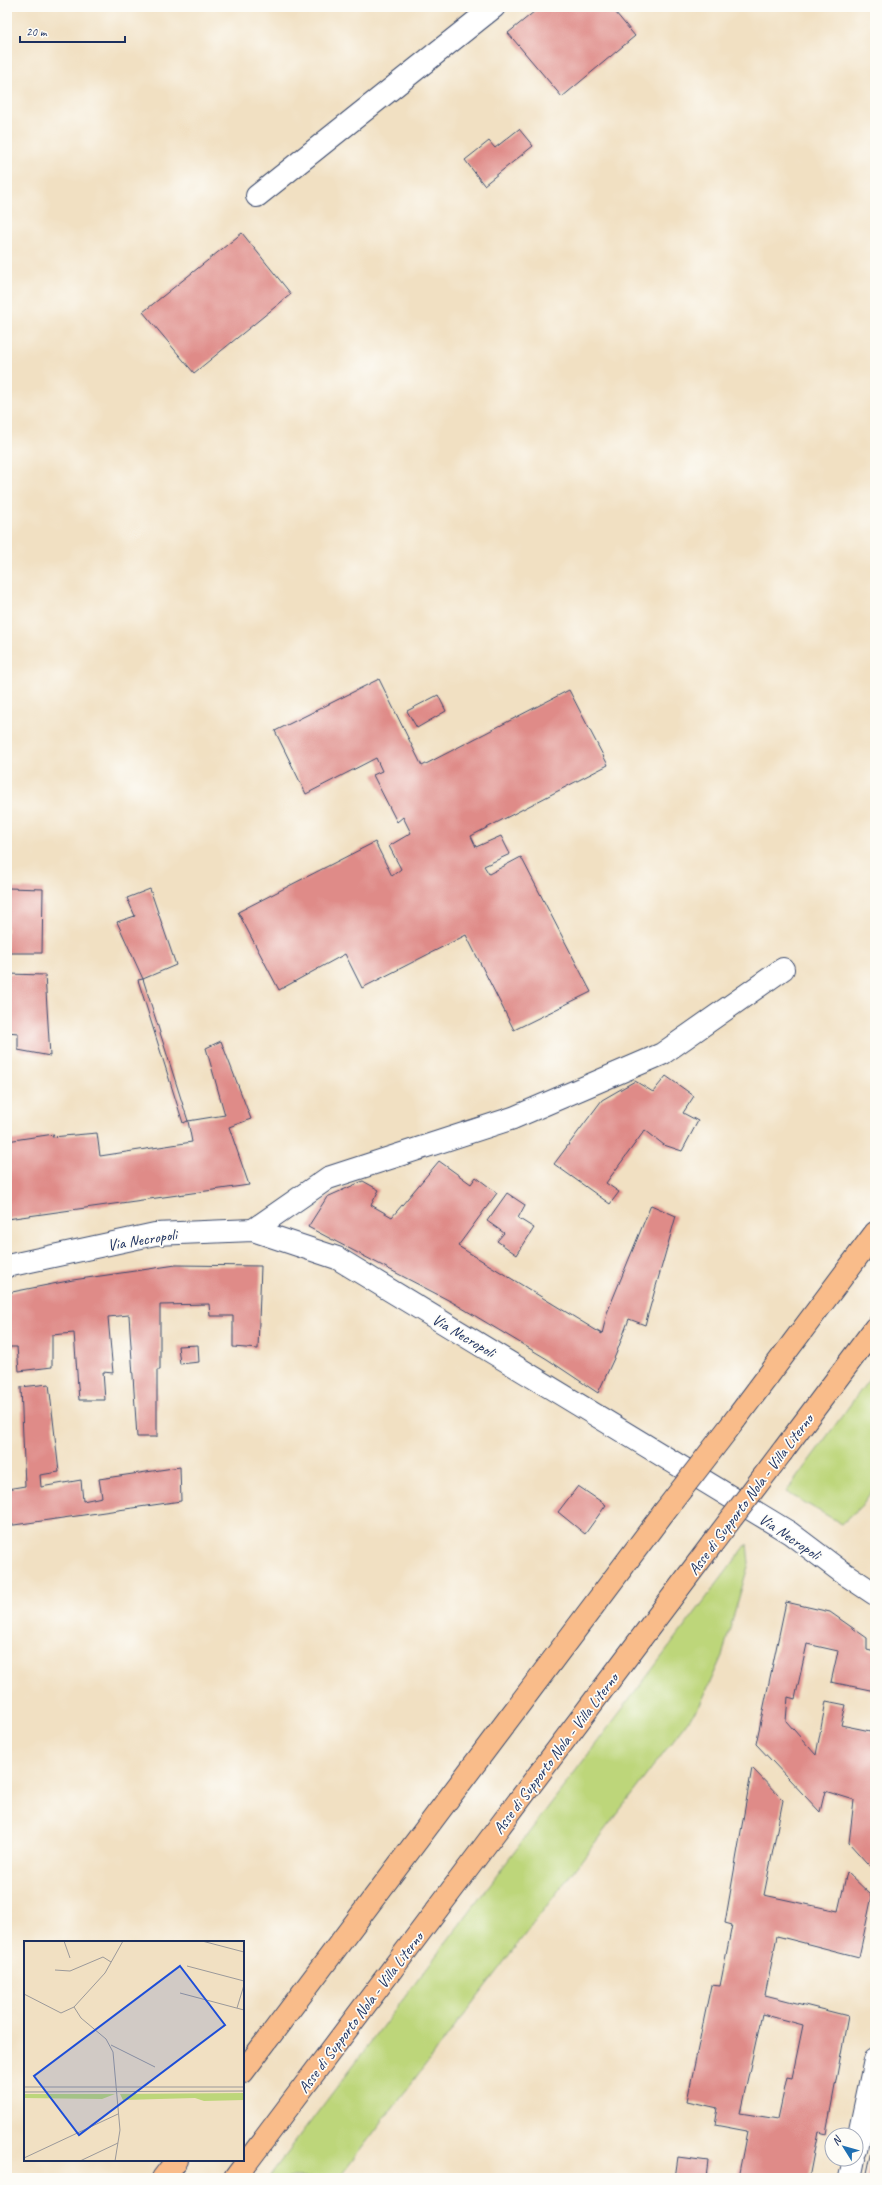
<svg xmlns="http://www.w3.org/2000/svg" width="882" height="2185" viewBox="0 0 882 2185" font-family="Caveat,sans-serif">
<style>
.green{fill:#bdd67a;stroke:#6c826c}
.building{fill:#df8b88;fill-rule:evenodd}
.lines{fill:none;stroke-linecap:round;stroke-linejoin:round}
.minor-casing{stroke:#3b4a6d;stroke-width:24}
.trunk-casing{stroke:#3b4a6d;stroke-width:24}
.minor{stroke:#fff;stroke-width:22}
.trunk{stroke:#f9bc8a;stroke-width:22}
.trunk-bridge-casing{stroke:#3b4a6d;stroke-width:24;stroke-linecap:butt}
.trunk-bridge{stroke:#f9bc8a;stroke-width:22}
.labels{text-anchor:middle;stroke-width:3.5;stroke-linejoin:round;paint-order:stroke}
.street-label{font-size:16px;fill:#1b2f5e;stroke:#fdfcf7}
.inset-road{fill:none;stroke:#9b999a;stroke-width:1}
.view{fill:#1d4ed8;fill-opacity:0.15;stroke:#1d4ed8;stroke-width:2}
.inset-edge{fill:none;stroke:#1b2f5e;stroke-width:2}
</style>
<rect width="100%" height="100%" fill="#fdfcf7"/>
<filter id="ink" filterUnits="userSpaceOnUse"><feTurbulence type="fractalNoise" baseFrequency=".025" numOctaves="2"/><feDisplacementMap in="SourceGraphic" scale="8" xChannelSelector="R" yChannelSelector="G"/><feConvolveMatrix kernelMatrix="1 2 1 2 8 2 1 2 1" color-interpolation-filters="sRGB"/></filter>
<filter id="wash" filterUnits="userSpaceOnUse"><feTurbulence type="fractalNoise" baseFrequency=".012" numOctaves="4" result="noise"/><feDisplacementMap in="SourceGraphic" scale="16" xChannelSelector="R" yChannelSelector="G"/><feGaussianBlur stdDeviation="0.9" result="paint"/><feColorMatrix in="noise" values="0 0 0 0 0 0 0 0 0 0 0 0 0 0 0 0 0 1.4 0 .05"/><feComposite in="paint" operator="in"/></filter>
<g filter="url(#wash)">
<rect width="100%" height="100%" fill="#f1e0c2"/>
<g class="green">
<path d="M875 1371V1487L861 1506 842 1524 786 1492Z"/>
<path d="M747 1544 749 1563 722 1656 700 1705 339 2178H268Z"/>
</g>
<g id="blocks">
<g class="building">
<path d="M540 7H611L635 36 562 97 508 33Z"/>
<path d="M519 129 533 146 484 185 465 160 489 141 495 148Z"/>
<path d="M242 233 291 294 194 373 143 312Z"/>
<path d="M379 679 422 766 569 690 608 765 471 836 476 847 501 836 510 854 484 866 489 874 521 857 591 992 514 1030 466 935 362 988 345 954 279 990 238 912 375 842 392 876 401 869 389 846 411 833 403 817 397 822 373 775 382 771 376 758 306 794 275 731Z"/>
<path d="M438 695 446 711 417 728 407 711Z"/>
<path d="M7 888 43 889 42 953H7Z"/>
<path d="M150 889 176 965 143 979 188 1121 225 1115 206 1048 221 1041 251 1119 229 1127 249 1185 7 1219V1141L54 1134 52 1137 97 1133 100 1156 192 1142 188 1121 183 1123 138 980 143 979 117 922 135 916 127 898Z"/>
<path d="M7 974 45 975 50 1056 18 1050V1033L7 1032Z"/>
<path d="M666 1076 694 1096 683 1113 698 1121 682 1151 664 1145 645 1130 606 1183 619 1192 610 1204 554 1164 602 1100 635 1081 653 1092Z"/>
<path d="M439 1161 471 1184 476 1177 497 1193 458 1246 602 1334 607 1313 651 1205 676 1216 645 1325 629 1319 616 1354 598 1393 547 1359 452 1302 308 1227 327 1197 363 1181 379 1190 371 1205 392 1217Z"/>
<path d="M507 1193 525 1205 518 1218 534 1228 517 1255 497 1241 504 1233 487 1221Z"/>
<path d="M176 1265 261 1266 258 1349 233 1347V1316H210L209 1304 160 1305V1370H157V1437H137L129 1315 108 1317 113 1373 103 1372 105 1400H79L74 1333 52 1335V1367L19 1371 17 1347H7V1293L73 1280Z"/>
<path d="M198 1345 199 1362 180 1364 178 1346Z"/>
<path d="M49 1384 59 1472 40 1475 41 1487 81 1480 83 1501 102 1497 99 1479 180 1467 181 1501 7 1526V1489L25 1486 21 1387Z"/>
<path d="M578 1486 606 1505 585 1534 558 1512Z"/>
<path d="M786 1602 830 1612 867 1638V1650L875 1652V1691L831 1682 838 1651 807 1644 795 1699 788 1697 786 1721 816 1755 826 1701 846 1705 841 1725 875 1732V1872L849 1843 854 1800 825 1791 820 1812 756 1744Z"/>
<path d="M752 1768 783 1800 764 1895 838 1911 847 1872 872 1896 859 1957 777 1936 765 1995 848 2016 826 2134 818 2132 809 2178H738L747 2131 715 2125 718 2108 687 2101 711 1985 720 1986 732 1925 725 1923ZM762 2014 803 2025 792 2078 787 2077 778 2119 740 2113Z"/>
<path d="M874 2140 875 2178H866Z"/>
<path d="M678 2157 708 2161 706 2178H675Z"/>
</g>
</g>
</g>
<g filter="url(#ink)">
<use href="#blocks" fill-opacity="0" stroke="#3b4a6d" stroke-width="1"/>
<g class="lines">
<g class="minor-casing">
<g id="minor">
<path d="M257 196 494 7"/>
<path d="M253 1230 328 1178 513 1118 662 1054 783 969"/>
<path d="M7 1266 155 1234 253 1230 337 1258 790 1533 839 1570 875 1594"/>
<path d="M856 2149 875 2060"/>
<path d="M850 2178 854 2159"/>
</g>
</g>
<g class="trunk-casing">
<g id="trunk">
<path d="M735 1420 875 1233"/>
<path d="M782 1452 875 1328"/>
<path d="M243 2072 664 1512"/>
<path d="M163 2178 177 2160"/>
<path d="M235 2178 712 1544"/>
</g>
</g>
<use href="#minor" class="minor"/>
<use href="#trunk" class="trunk"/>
<g class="trunk-bridge-casing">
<g id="trunk-bridge">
<path d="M664 1512 735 1420"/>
<path d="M712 1544 782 1452"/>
</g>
</g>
<use href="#trunk-bridge" class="trunk-bridge"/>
</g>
</g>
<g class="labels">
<g class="street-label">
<text transform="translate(142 1239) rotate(-9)" y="6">Via Necropoli</text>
<text transform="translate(464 1335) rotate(31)" y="6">Via Necropoli</text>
<text transform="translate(750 1494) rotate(-53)" y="6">Asse di Supporto Nola - Villa Literno</text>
<text transform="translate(790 1536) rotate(34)" y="6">Via Necropoli</text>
<text transform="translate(555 1753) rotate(-53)" y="6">Asse di Supporto Nola - Villa Literno</text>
<text transform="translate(360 2012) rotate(-53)" y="6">Asse di Supporto Nola - Villa Literno</text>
</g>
</g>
<g transform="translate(24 1941)">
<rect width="220" height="220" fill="#f1e0c2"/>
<path d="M220 152V159L180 160 171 157 99 159 96 153ZM0 153H91L78 158 0 157Z" fill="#bdd67a"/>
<path class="inset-road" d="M40 0 46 17M178 0 220 11M163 25 220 40M31 29 46 30 79 16 87 21M156 52 220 69M0 53 37 72 50 66M213 67 220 44M87 104 131 126M0 146H220M0 151 220 150M0 217 94 173M56 220 94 202M91 220 96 189 89 111 82 98 57 77 50 66 81 32 99 0"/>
<path class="view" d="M156 25 201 84 55 194 10 135Z"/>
<rect width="220" height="220" class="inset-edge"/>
</g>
<rect width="882" height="2185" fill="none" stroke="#fdfcf7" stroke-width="24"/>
<g transform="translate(844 2147) rotate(307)"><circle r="19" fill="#fdfcf7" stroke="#a3aaba"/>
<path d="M0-3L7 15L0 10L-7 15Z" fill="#1f6fb2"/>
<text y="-6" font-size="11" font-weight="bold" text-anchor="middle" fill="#1b2f5e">N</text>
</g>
<path d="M20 36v6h105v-6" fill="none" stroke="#1b2f5e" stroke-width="2"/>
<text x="26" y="36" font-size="12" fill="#1b2f5e" stroke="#fdfcf7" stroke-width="3" paint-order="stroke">20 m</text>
</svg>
